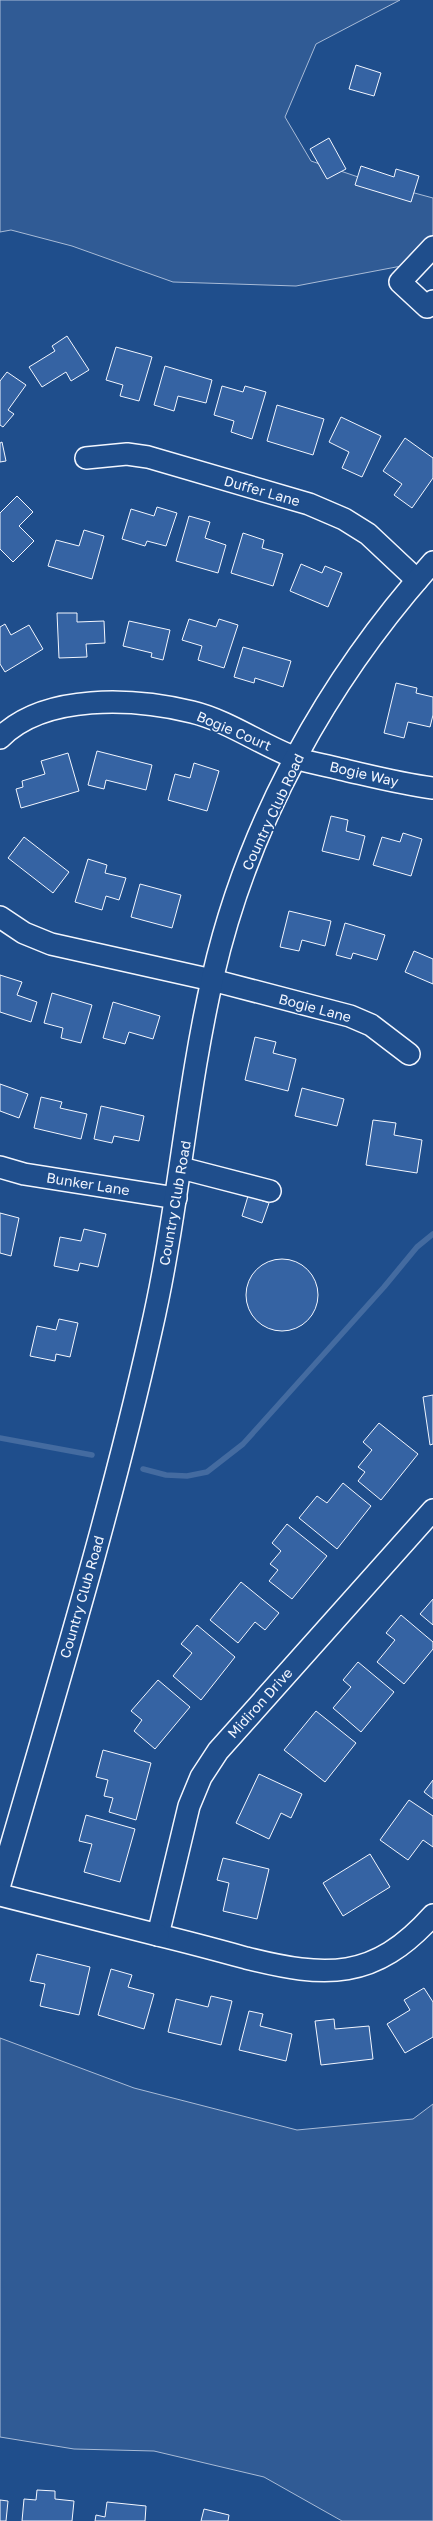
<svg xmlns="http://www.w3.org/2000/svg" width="433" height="2521" viewBox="0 0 433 2521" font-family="'Golos Text',sans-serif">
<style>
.built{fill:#305b95;stroke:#a8bbd7}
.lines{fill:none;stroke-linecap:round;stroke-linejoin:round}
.stream{stroke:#446ba0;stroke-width:5.5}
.building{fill:#3563a3;stroke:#f2f6ff}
.minor-casing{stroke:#f2f6ff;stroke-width:24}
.minor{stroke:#1f4e8c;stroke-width:21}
.labels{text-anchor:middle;stroke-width:4;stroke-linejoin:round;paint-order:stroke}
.street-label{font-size:14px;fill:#f2f6ff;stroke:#1f4e8c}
</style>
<rect width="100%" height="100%" fill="#1f4e8c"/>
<g class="built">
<path d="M0 0H400L316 44 285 117 311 161 370 181 433 198V260L296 286 173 282 72 246 11 230 0 232Z"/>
<path d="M0 2038 134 2088 297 2130 413 2119 433 2104V2521H342L264 2477 154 2451 74 2449 0 2437Z"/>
</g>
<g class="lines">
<g class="stream">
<path d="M0 1438 92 1455"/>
<path d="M143 1469 166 1475 187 1476 207 1472 243 1444 384 1287 417 1247 433 1234"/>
</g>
</g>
<g class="building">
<path d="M356 65 381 73 374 96 349 89Z"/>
<path d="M329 138 346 169 327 179 310 149Z"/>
<path d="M361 166 394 177 396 169 419 176 411 202 355 185Z"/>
<path d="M67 336 89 370 71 381 66 372 42 387 29 367 55 351 52 346Z"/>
<path d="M116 347 152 357 139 401 120 396 123 385 106 380Z"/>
<path d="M165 366 212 380 206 403 178 396 174 411 154 405Z"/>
<path d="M7 372 26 385 8 410 14 414 3 427 0 425V381Z"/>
<path d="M222 386 243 392 245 386 266 392 252 439 231 432 234 421 214 415Z"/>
<path d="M277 405 324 419 313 455 267 441Z"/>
<path d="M341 417 381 436 362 477 342 468 349 452 329 442Z"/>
<path d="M405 438 433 458V478L412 508 394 495 402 484 383 471Z"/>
<path d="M2 442 6 461 0 462V443Z"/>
<path d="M17 496 33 512 19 526 34 541 13 562 0 549V513Z"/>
<path d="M157 507 177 513 166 546 147 541 145 546 122 539 131 509 154 516Z"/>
<path d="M189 516 210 522 205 538 226 545 218 573 176 561Z"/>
<path d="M84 530 104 536 92 579 48 566 56 540 79 546Z"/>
<path d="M243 533 264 540 262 548 283 554 273 586 231 573Z"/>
<path d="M301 564 322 573 325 566 342 573 328 607 290 591Z"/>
<path d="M57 613H77V622L104 621 105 643 86 644 87 657 59 658Z"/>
<path d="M189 619 216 627 219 619 238 625 224 668 198 660 202 646 182 640Z"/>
<path d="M129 621 170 630 163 660 151 657 152 653 123 646Z"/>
<path d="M5 624 11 635 29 625 43 649 5 672 0 664V627Z"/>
<path d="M243 647 291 661 283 687 255 678 254 683 234 677Z"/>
<path d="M396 683 417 688 416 693 433 697V715L430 727 408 722 404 738 384 733Z"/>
<path d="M97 751 152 765 146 790 106 780 104 789 88 785Z"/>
<path d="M68 753 79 791 21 808 16 789 23 787 22 781 45 774 41 761Z"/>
<path d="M194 763 219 771 207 811 168 800 175 774 190 778Z"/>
<path d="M331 816 348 820 346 831 365 836 359 860 322 851Z"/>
<path d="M403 833 422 839 411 876 373 865 382 837 400 842Z"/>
<path d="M24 837 69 872 53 893 8 858Z"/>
<path d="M88 859 107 865 105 873 126 878 119 900 106 896 102 910 75 902Z"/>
<path d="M140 884 181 895 172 928 131 917Z"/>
<path d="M289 911 331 921 325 946 302 940 299 951 280 947Z"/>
<path d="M345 923 385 935 377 960 353 953 351 959 336 955Z"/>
<path d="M414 951 433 959V984L405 972Z"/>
<path d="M0 975 22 982 17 995 37 1002 31 1022 0 1012Z"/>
<path d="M52 993 92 1005 81 1043 61 1038 63 1028 44 1023Z"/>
<path d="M113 1002 160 1016 153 1039 129 1032 125 1044 103 1038Z"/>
<path d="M255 1037 276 1042 273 1053 296 1059 288 1091 245 1080Z"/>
<path d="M0 1084 28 1094 19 1118 0 1111Z"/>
<path d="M302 1088 344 1099 337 1126 295 1116Z"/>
<path d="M41 1097 62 1102 60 1108 87 1114 81 1139 34 1128Z"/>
<path d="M101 1106 144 1116 139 1141 114 1136 112 1143 94 1139Z"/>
<path d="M373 1120 396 1123 394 1135 422 1140 417 1173 366 1165Z"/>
<path d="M248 1196 269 1203 262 1223 242 1216Z"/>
<path d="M0 1213 19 1218 11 1256 0 1253Z"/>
<path d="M84 1229 106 1234 98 1267 80 1263 78 1271 54 1266 60 1237 81 1241Z"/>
<circle cx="282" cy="1295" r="36"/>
<path d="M59 1319 78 1323 70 1357 56 1354 55 1361 30 1356 37 1326 56 1330Z"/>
<path d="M433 1395V1444L430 1445 423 1397Z"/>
<path d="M379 1423 418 1454 381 1500 358 1481 365 1472 358 1467 372 1450 363 1442Z"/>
<path d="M343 1483 371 1506 337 1549 299 1518 317 1496 327 1503Z"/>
<path d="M287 1524 327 1556 292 1599 269 1581 278 1570 270 1564 281 1551 272 1543Z"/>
<path d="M241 1582 279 1613 265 1630 255 1622 238 1643 210 1620Z"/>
<path d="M433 1599V1625L420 1614Z"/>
<path d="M401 1615 433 1642V1649L404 1684 377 1662 395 1640 386 1633Z"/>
<path d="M197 1625 235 1657 201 1700 173 1676 192 1653 181 1644Z"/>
<path d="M358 1662 394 1692 361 1732 333 1708 351 1687 343 1680Z"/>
<path d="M158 1680 190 1707 155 1749 134 1731 142 1720 131 1711Z"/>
<path d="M316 1711 356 1743 325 1782 284 1750Z"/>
<path d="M103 1750 151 1763 136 1820 109 1812 113 1798 104 1796 108 1780 96 1777Z"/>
<path d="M259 1774 302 1794 291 1818 281 1813 269 1839 236 1823Z"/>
<path d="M433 1780V1799L424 1792Z"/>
<path d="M409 1800 433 1816V1847L423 1840 408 1860 380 1840Z"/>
<path d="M86 1815 135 1829 120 1882 84 1872 92 1844 79 1841Z"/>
<path d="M370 1854 390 1887 343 1916 323 1883Z"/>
<path d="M223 1858 269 1869 257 1919 223 1911 229 1883 217 1880Z"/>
<path d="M37 1954 90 1967 79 2015 40 2006 45 1984 30 1981Z"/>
<path d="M111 1969 132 1975 128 1987 154 1994 144 2029 98 2015Z"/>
<path d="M424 1988 433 2002V2037L405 2053 387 2024 410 2010 404 2000Z"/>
<path d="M211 1996 232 2001 221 2045 168 2032 176 1999 208 2007Z"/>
<path d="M249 2011 263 2014 260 2026 292 2034 286 2061 239 2050Z"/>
<path d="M334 2019 335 2029 369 2026 373 2059 321 2065 315 2021Z"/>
<path d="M37 2490 55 2491V2499L74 2501 72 2521H22L24 2499 36 2500Z"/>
<path d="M0 2500 8 2501 6 2521H0Z"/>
<path d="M107 2502 146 2506 145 2521H95L96 2515 105 2517Z"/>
<path d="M204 2509 229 2515 228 2521H201Z"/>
</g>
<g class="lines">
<g class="minor-casing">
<g id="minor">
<path d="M433 247 400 282 427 307 433 301"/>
<path d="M86 458 127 454 148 457 309 504 344 519 368 534 417 580"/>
<path d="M0 738C45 693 134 698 192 712 229 721 261 745 296 758 310 763 326 765 340 769 371 776 401 784 433 788"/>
<path d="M0 917 24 933 51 944 212 980 350 1016 371 1025 409 1054"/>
<path d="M0 1167 24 1174 176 1198"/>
<path d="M181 1168 270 1191"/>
<path d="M433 1510 218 1751 201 1777 189 1806 158 1935C187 1942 217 1950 246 1958 326 1978 374 1981 433 1915"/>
<path d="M0 1884C53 1700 109 1518 151 1331 178 1214 186 1093 213 976 248 823 328 679 433 562"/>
<path d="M0 1895 158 1935"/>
</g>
</g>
<use href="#minor" class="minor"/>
</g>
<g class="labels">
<g class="street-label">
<text transform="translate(262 491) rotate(16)" y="5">Duffer Lane</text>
<text transform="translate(234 731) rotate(23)" y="5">Bogie Court</text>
<text transform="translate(364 774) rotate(13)" y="5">Bogie Way</text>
<text transform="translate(273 812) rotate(-65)" y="5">Country Club Road</text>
<text transform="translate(315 1008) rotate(15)" y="5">Bogie Lane</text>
<text transform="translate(88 1184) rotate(9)" y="5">Bunker Lane</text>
<text transform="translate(175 1203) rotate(-80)" y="5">Country Club Road</text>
<text transform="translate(82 1597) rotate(-74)" y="5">Country Club Road</text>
<text transform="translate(260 1703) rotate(-48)" y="5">Midiron Drive</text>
</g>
</g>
</svg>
